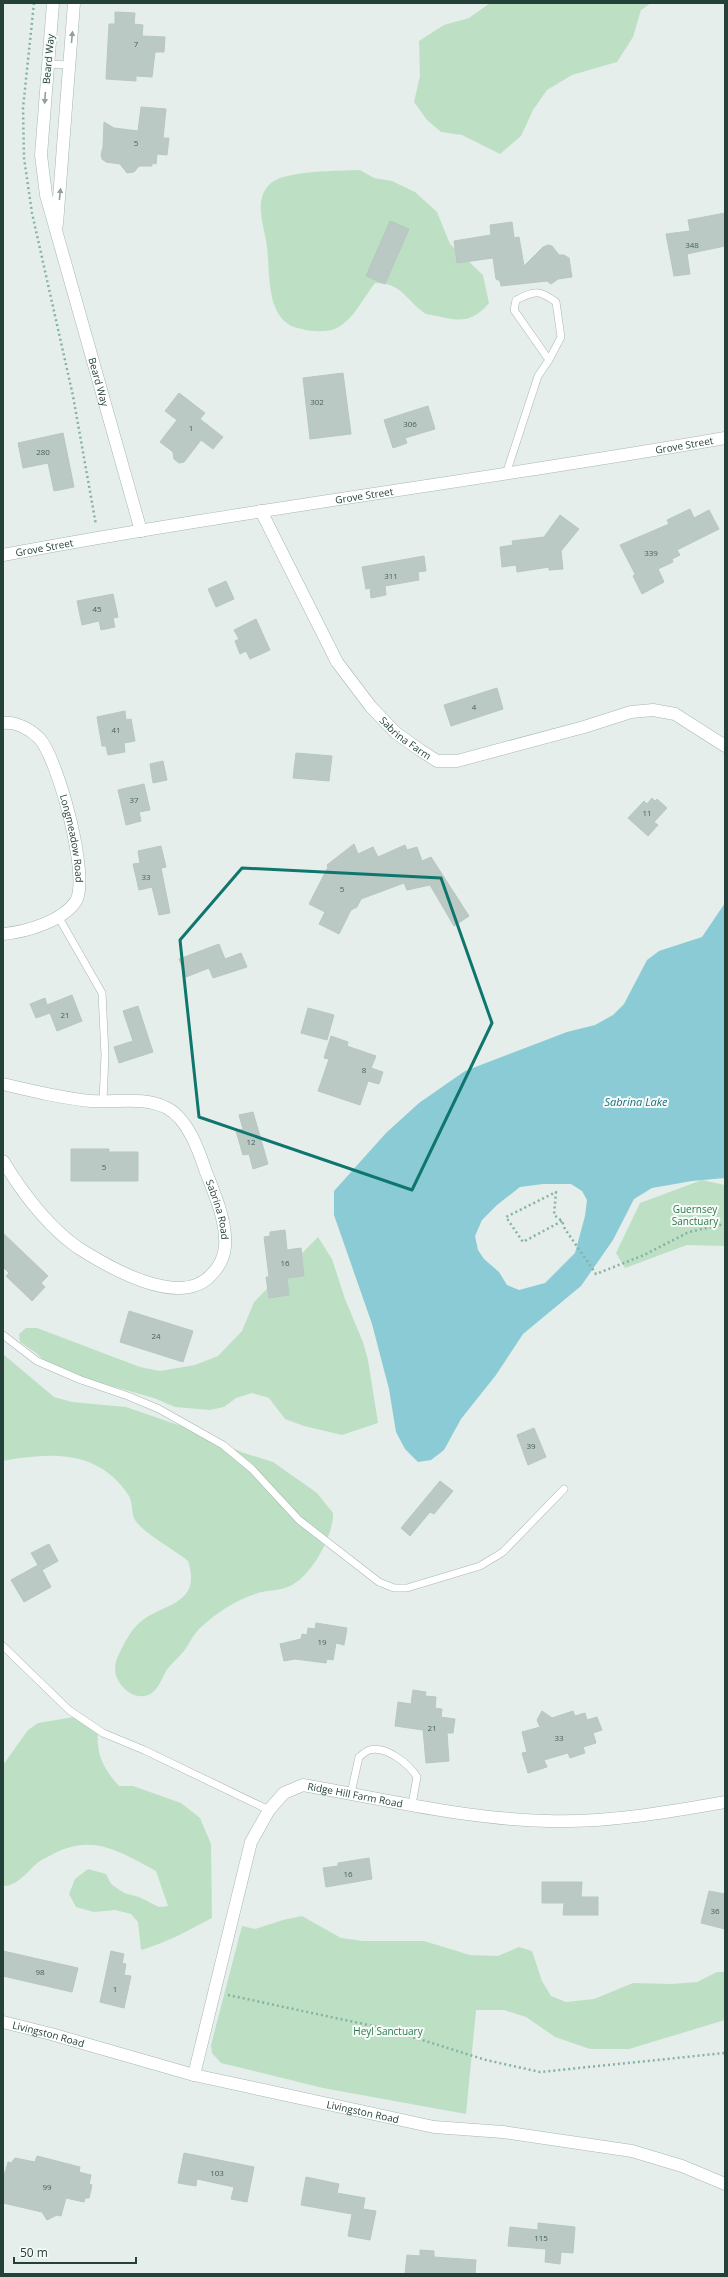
<svg xmlns="http://www.w3.org/2000/svg" width="728" height="2277" viewBox="0 0 728 2277" font-family="'Open Sans',sans-serif">
<style>
.green{fill:#bde0c5}
.water{fill:#8bcbd5;fill-rule:evenodd}
.building{fill:#bac9c3;stroke:#b6c8c1}
.lines{fill:none;stroke-linecap:round;stroke-linejoin:round}
.service-casing{stroke:#a7b7b1;stroke-width:8}
.minor-casing{stroke:#a7b7b1;stroke-width:13}
.tertiary-casing{stroke:#a7b7b1;stroke-width:13}
.path{stroke:#84b3a3;stroke-width:2.5;stroke-dasharray:2 3;stroke-linecap:butt}
.service{stroke:#fff;stroke-width:7}
.minor{stroke:#fff;stroke-width:12}
.tertiary{stroke:#fff;stroke-width:12}
.oneway{fill:#91a09c}
.marked{fill:none;stroke:#0f766e;stroke-width:3;stroke-linejoin:round}
.labels{text-anchor:middle;stroke-width:4;stroke-linejoin:round;paint-order:stroke}
.number-label{font-size:8px;fill:#49635b}
.street-label{font-size:10px;fill:#234138;stroke:#f6faf8}
.park-label{font-size:10px;fill:#2b7a47;stroke:#f6faf8}
.water-label{font-size:11px;font-style:italic;fill:#1a7280;stroke:#f6faf8}
</style>
<rect width="100%" height="100%" fill="#e5eeea"/>
<g class="green">
<path d="M490 3H651L641 10 633 37 617 62 572 75 547 90 533 110 521 136 500 154 462 135 441 132 427 120 414 102 420 76 419 41 444 25 469 18Z"/>
<path d="M360 170 374 178 392 181 415 192 437 212 450 244 483 275 489 303C473 322 460 322 437 316 433 315 426 315 423 312 405 298 401 283 375 283 363 298 353 321 335 329 327 332 311 332 302 329 298 328 292 327 288 324 266 309 270 269 267 247 265 228 252 199 271 183 287 170 339 171 360 170Z"/>
<path d="M702 1180 725 1185V1246L687 1245 625 1268 616 1253 640 1203Z"/>
<path d="M318 1237 332 1259 345 1299 363 1342 368 1360 378 1423 342 1435 304 1426 285 1419 269 1398 252 1393 236 1398 224 1407 210 1410 175 1407 154 1398 54 1370 36 1353 20 1342 19 1334 26 1328H37L140 1367 160 1371 195 1365 218 1356 242 1331 254 1302Z"/>
<path d="M3 1354 54 1397 72 1402 126 1407 187 1428 244 1453 273 1462 317 1493 333 1513C334 1535 311 1577 290 1586 281 1591 268 1590 258 1593 235 1600 216 1613 199 1629 193 1635 189 1644 184 1651 179 1657 174 1661 169 1667 162 1676 159 1691 148 1695 134 1700 122 1689 117 1678 113 1669 116 1659 120 1652 125 1642 130 1632 138 1624 159 1603 203 1607 188 1561 175 1550 143 1533 135 1520 131 1513 133 1503 129 1496 99 1450 52 1452 3 1461Z"/>
<path d="M74 1717 98 1728C96 1754 102 1767 119 1786H133L181 1803 200 1818 211 1844 212 1918C189 1930 166 1943 141 1950L138 1922 131 1914 115 1910 94 1912 76 1907 69 1894 75 1879 88 1869 106 1874 111 1884 124 1893 139 1897 159 1907 168 1906 156 1871C120 1852 93 1833 53 1854 48 1857 40 1860 35 1865 26 1873 17 1886 3 1886V1765L28 1730 38 1723Z"/>
<path d="M302 1916 341 1938 363 1941H424L470 1955 498 1956 519 1947 532 1951 542 1981 551 1996 566 2002 594 1999 633 1983 671 1984 697 1982 717 1972H725V2020L629 2049H590L555 2037 526 2017 504 2010H476L466 2114 323 2088 221 2063 212 2053 211 2045 242 1926 255 1929 283 1920Z"/>
</g>
<path class="water" d="M725 903V1178L692 1181 652 1188 634 1199 613 1240 581 1286 523 1334 496 1375 461 1419 444 1450 431 1460 418 1462 405 1449 396 1432 389 1389 372 1324 334 1215V1191L386 1133 419 1103 465 1071 567 1032 595 1025 613 1015 624 1004 647 960 659 951 702 937ZM543 1184H571L582 1191 587 1200 585 1216 575 1253 545 1283 519 1290 507 1285 499 1272 484 1259 478 1250 475 1236 482 1220 497 1205 520 1187Z"/>
<g class="building">
<path d="M115 12 135 13 134 24 143 25 142 36 165 37 164 52H155L152 77 136 76V81L106 79 109 24H115Z"/>
<path d="M141 107 166 109 163 138H169L167 155 157 154 156 164 152 163V166H139L134 172 127 173 120 164 106 162 102 159 101 155 103 147 104 122 114 128 138 131Z"/>
<path d="M725 213V246L687 254 690 274 674 276 666 234 690 231 688 220Z"/>
<path d="M390 221 409 229 385 284 366 276Z"/>
<path d="M512 222 514 238 519 237 524 266 543 247 548 245 552 246 559 255H564L569 258 572 277 558 279 551 284 547 281 501 286 500 281 496 279 493 258 457 263 454 241 491 235 490 225Z"/>
<path d="M343 373 351 434 310 439 303 378Z"/>
<path d="M179 393 205 413 200 419 223 437 213 449 201 440 184 462 179 463 174 459 173 452 160 442 177 420 165 411Z"/>
<path d="M428 406 435 429 405 438 407 443 393 448 384 420Z"/>
<path d="M63 433 74 487 54 491 48 463 23 468 18 443Z"/>
<path d="M690 509 694 518 709 510 719 529 677 550 680 555 672 559 673 562 658 569 664 582 642 594 633 576 635 574 620 545 669 524 667 520Z"/>
<path d="M560 515 579 529 561 551 563 569 549 570V567L517 572 516 565 502 567 500 547 513 545 512 541 544 537Z"/>
<path d="M424 556 426 571 418 572 419 580 385 586 386 595 371 598 370 588 366 589 362 567Z"/>
<path d="M226 581 234 599 216 607 208 589Z"/>
<path d="M113 594 118 617 113 618 115 627 101 630 99 621 82 625 77 601Z"/>
<path d="M256 619 270 650 250 659 246 651 240 654 235 641 239 639 234 630Z"/>
<path d="M497 688 503 709 451 726 444 705Z"/>
<path d="M125 711 126 720 131 719 135 741 124 743 125 752 108 755 106 746H102L97 717Z"/>
<path d="M296 753 332 756 329 781 293 778Z"/>
<path d="M163 761 167 780 153 783 150 764Z"/>
<path d="M144 784 150 810 139 812 141 821 126 825 118 790Z"/>
<path d="M652 798 655 801 657 799 667 808 654 822 658 825 648 836 628 818 644 801 647 804Z"/>
<path d="M354 844 358 854 373 847 378 857 405 845 407 850 417 847 422 861 431 857 469 916 454 926 430 885 407 890 404 883 361 899 357 907 351 910 339 934 319 924 325 912 309 904 328 867 327 865Z"/>
<path d="M161 846 166 867 161 868 170 913 159 915 152 887 139 890 133 864 140 863 138 851Z"/>
<path d="M219 944 225 959 241 953 247 967 213 978 209 968 186 977 179 959Z"/>
<path d="M72 995 82 1021 57 1031 50 1013 36 1018 30 1004 45 998 47 1005Z"/>
<path d="M138 1006 153 1052 119 1063 114 1047 133 1041 123 1011Z"/>
<path d="M308 1008 334 1015 327 1040 301 1033Z"/>
<path d="M331 1036 348 1042 347 1046 376 1056 371 1068 383 1072 379 1084 368 1081 360 1105 318 1091 329 1059 324 1058Z"/>
<path d="M253 1112 268 1164 253 1169 249 1154 243 1155 236 1131 243 1129 239 1115Z"/>
<path d="M71 1149H109V1152H138V1181H71Z"/>
<path d="M285 1230 287 1250 301 1248 304 1276 287 1278 289 1295 269 1298 266 1277H269L264 1237 270 1236V1232Z"/>
<path d="M3 1233 48 1276 41 1283 45 1287 32 1301 6 1276 9 1273 3 1267Z"/>
<path d="M129 1311 193 1331 183 1362 120 1342Z"/>
<path d="M534 1428 546 1457 528 1465 517 1435Z"/>
<path d="M440 1481 453 1491 434 1514 430 1512 410 1536 401 1528Z"/>
<path d="M49 1544 58 1561 42 1570 51 1587 24 1602 11 1580 38 1565 31 1553Z"/>
<path d="M316 1623 347 1628 344 1645 336 1643 333 1660 327 1659 326 1663 295 1659 284 1661 280 1644 301 1639 302 1634 307 1635 308 1628 315 1629Z"/>
<path d="M413 1690 426 1692 425 1696 436 1697 435 1708 442 1709 441 1717 455 1719 453 1733H447L449 1761 426 1763 423 1730 395 1726 398 1702 411 1704Z"/>
<path d="M542 1711 552 1718 573 1711 575 1716 585 1713 587 1720 597 1717 602 1730 593 1733 596 1743 583 1747 585 1753 570 1758 568 1753 544 1760 547 1767 528 1773 522 1753 527 1752 522 1732 540 1727 537 1720Z"/>
<path d="M369 1858 372 1879 326 1887 323 1868 338 1866V1863Z"/>
<path d="M542 1882H582L581 1897H598V1915H563L564 1903H542Z"/>
<path d="M709 1891 725 1894V1929L701 1923Z"/>
<path d="M3 1951 78 1968 72 1992 3 1976Z"/>
<path d="M111 1951 124 1954 122 1963 126 1964 124 1975 131 1976 124 2008 100 2002Z"/>
<path d="M184 2153 254 2167 247 2202 231 2199 234 2187 197 2179 196 2186 178 2183Z"/>
<path d="M37 2156 80 2167 79 2172 91 2175 89 2184 92 2185 89 2198H85L84 2202 66 2198 61 2216 57 2215 47 2220 42 2212 3 2203V2173H5L8 2162 11 2163 15 2158 35 2162Z"/>
<path d="M306 2177 339 2184 337 2193 365 2198 363 2209 376 2211 370 2240 348 2236 352 2214 301 2205Z"/>
<path d="M538 2223 575 2227 573 2253 561 2252 560 2264 545 2262 546 2249 508 2246 510 2227 538 2230Z"/>
<path d="M420 2250 434 2251V2257L476 2260 475 2274H405L407 2255 420 2256Z"/>
</g>
<g class="lines">
<g class="service-casing">
<g id="service">
<path d="M48 64 69 65"/>
<path d="M506 474 538 376 549 360 514 310 516 300C535 291 538 289 556 302L561 337 549 360"/>
<path d="M59 918 102 993 105 1055 103 1101"/>
<path d="M3 1335 37 1361 81 1380 128 1396 159 1409 223 1445 252 1469 299 1520 379 1582 394 1588H407L480 1566 503 1552 564 1489"/>
<path d="M3 1646 69 1710 103 1733 144 1750 269 1810"/>
<path d="M351 1793 359 1757C362 1755 366 1751 369 1750 386 1745 409 1764 417 1777L412 1804"/>
</g>
</g>
<g class="minor-casing">
<g id="minor">
<path id="s1" d="M53 3 41 155 46 195 141 531"/>
<path d="M57 224 74 3"/>
<path id="s2" d="M261 511 337 662 371 707 396 733 420 750 437 761H457L584 727 631 712 653 710 675 714 725 746"/>
<path id="s3" d="M3 723C15 721 30 729 39 738 58 758 90 877 76 901 63 921 26 932 3 934"/>
<path id="s4" d="M3 1084C32 1091 61 1098 91 1101 116 1103 144 1096 167 1108 188 1119 199 1151 206 1172 215 1195 227 1222 225 1247 224 1257 219 1267 212 1274 181 1310 108 1267 77 1247 47 1226 22 1192 3 1161"/>
<path id="s5" d="M3 2022 51 2034 194 2075 434 2127 503 2132 632 2151 682 2166 725 2184"/>
<path id="s6" d="M194 2075 251 1842 269 1810 284 1793 303 1785C384 1799 465 1819 548 1821 606 1823 668 1812 725 1802"/>
</g>
</g>
<g class="tertiary-casing">
<g id="tertiary">
<path id="s7" d="M3 555C243 510 485 480 725 438"/>
</g>
</g>
<g class="path">
<path d="M34 3 23 108 24 158 32 213 73 396 96 525"/>
<path d="M562 1221 523 1242 506 1217 556 1192 554 1215 562 1221 565 1229 596 1274 644 1255 689 1232 725 1224"/>
<path d="M228 1995 387 2029 486 2060 540 2072 725 2053"/>
</g>
<use href="#service" class="service"/>
<use href="#minor" class="minor"/>
<use href="#tertiary" class="tertiary"/>
</g>
<defs><path id="oneway-solid" d="M-6-.8H1V-3.2L6.5 0L1 3.2V.8H-6Z"/></defs>
<g class="oneway">
<use href="#oneway-solid" transform="translate(72 37) rotate(-85)"/>
<use href="#oneway-solid" transform="translate(45 98) rotate(94)"/>
<use href="#oneway-solid" transform="translate(60 194) rotate(-84)"/>
</g>
<path class="marked" d="M242 868 441 878 492 1023 412 1190 199 1117 180 940Z"/>
<g class="labels">
<g class="number-label">
<text x="136" y="47">7</text>
<text x="136" y="146">5</text>
<text x="692" y="248">348</text>
<text x="317" y="405">302</text>
<text x="410" y="427">306</text>
<text x="191" y="431">1</text>
<text x="43" y="455">280</text>
<text x="651" y="556">339</text>
<text x="391" y="579">311</text>
<text x="97" y="612">45</text>
<text x="474" y="710">4</text>
<text x="116" y="733">41</text>
<text x="134" y="803">37</text>
<text x="647" y="816">11</text>
<text x="146" y="880">33</text>
<text x="342" y="892">5</text>
<text x="65" y="1018">21</text>
<text x="364" y="1073">8</text>
<text x="251" y="1145">12</text>
<text x="104" y="1170">5</text>
<text x="285" y="1266">16</text>
<text x="156" y="1339">24</text>
<text x="531" y="1449">39</text>
<text x="322" y="1645">19</text>
<text x="432" y="1731">21</text>
<text x="559" y="1741">33</text>
<text x="348" y="1877">16</text>
<text x="715" y="1914">36</text>
<text x="40" y="1975">98</text>
<text x="115" y="1992">1</text>
<text x="217" y="2176">103</text>
<text x="47" y="2190">99</text>
<text x="541" y="2241">115</text>
</g>
<g class="street-label">
<text transform="translate(48 59) rotate(-85)" y="4">Beard Way</text>
<text dy="4" stroke="none"><textPath href="#s1" startOffset="387">Beard Way</textPath></text>
<text dy="4" stroke="none"><textPath href="#s7" startOffset="690">Grove Street</textPath></text>
<text dy="4" stroke="none"><textPath href="#s7" startOffset="366">Grove Street</textPath></text>
<text dy="4" stroke="none"><textPath href="#s7" startOffset="42">Grove Street</textPath></text>
<text dy="4" stroke="none"><textPath href="#s2" startOffset="272">Sabrina Farm</textPath></text>
<text dy="4" stroke="none"><textPath href="#s3" startOffset="147">Longmeadow Road</textPath></text>
<text dy="4" stroke="none"><textPath href="#s4" startOffset="283">Sabrina Road</textPath></text>
<text dy="4" stroke="none"><textPath href="#s6" startOffset="373">Ridge Hill Farm Road</textPath></text>
<text dy="4" stroke="none"><textPath href="#s5" startOffset="47">Livingston Road</textPath></text>
<text dy="4" stroke="none"><textPath href="#s5" startOffset="371">Livingston Road</textPath></text>
</g>
<g class="park-label">
<text x="695" y="1213">Guernsey<tspan x="695" dy="12">Sanctuary</tspan></text>
<text x="388" y="2035">Heyl Sanctuary</text>
</g>
<g class="water-label">
<text x="636" y="1106">Sabrina Lake</text>
</g>
</g>
<rect width="728" height="2277" fill="none" stroke="#234138" stroke-width="8"/>
<path d="M14 2257v6h122v-6" fill="none" stroke="#234138" stroke-width="2"/>
<text x="20" y="2257" font-size="12" fill="#234138" stroke="#f6faf8" stroke-width="3" paint-order="stroke">50 m</text>
</svg>
